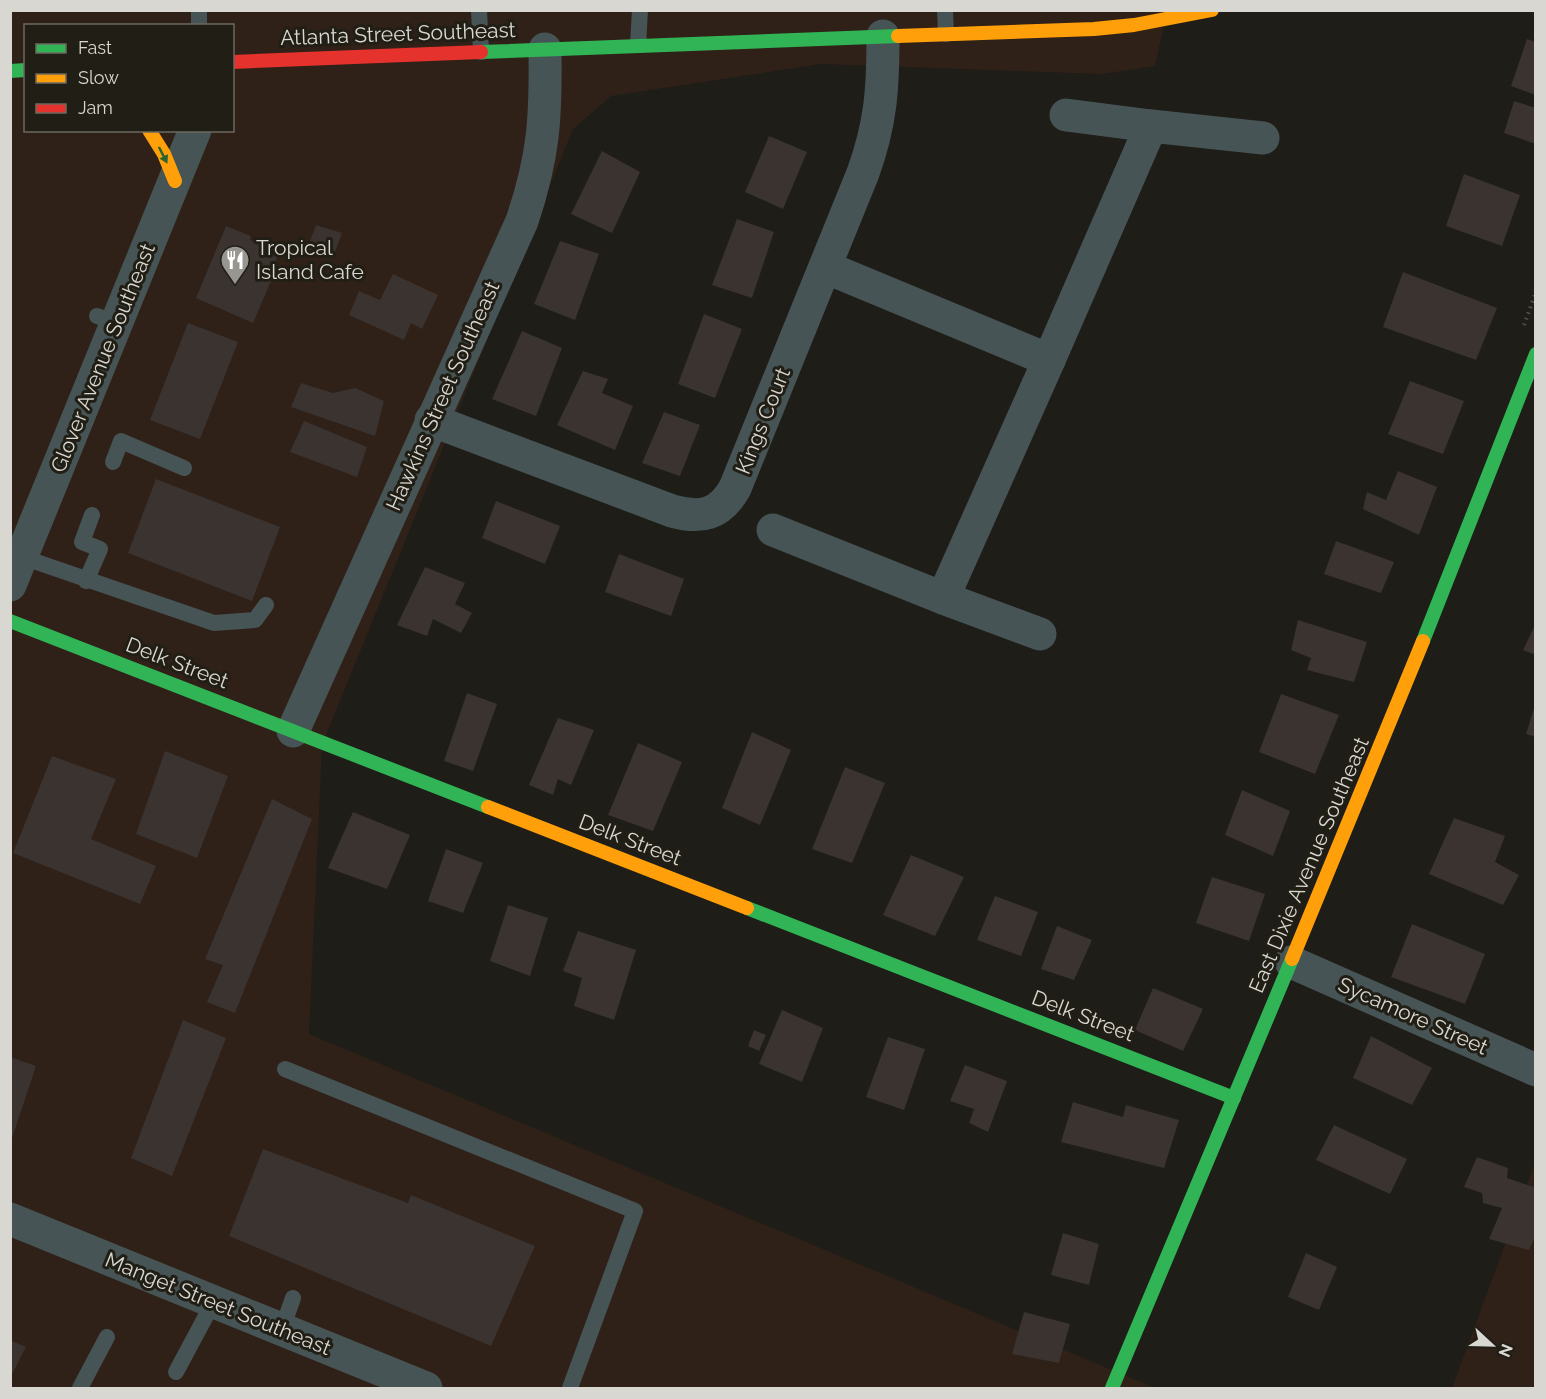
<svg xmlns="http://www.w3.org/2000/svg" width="1546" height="1399" viewBox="0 0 1546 1399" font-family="Raleway,sans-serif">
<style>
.commercial{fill:#2f2118;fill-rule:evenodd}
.building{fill:#3a3330}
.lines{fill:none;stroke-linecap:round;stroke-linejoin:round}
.path{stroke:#4d5555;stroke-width:4;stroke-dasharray:1.5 4.5;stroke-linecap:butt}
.lane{stroke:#475455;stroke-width:16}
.street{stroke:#475455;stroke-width:33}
.fast{stroke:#30b455;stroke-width:14}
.slow{stroke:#ff9f0a;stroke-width:14}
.jam{stroke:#e5322d;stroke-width:14}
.oneway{fill:#286232}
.labels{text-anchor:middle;stroke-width:6;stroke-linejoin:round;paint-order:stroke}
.street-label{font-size:21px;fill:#d9d7d1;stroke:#211f15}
.poi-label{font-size:21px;fill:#d9d7d1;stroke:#211f15;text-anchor:start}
</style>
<rect width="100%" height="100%" fill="#1e1d18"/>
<g class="commercial">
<path d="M10 11H1167L1155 66 1102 74 821 64 611 96 573 129 322 745 309 1034 1155 1388H11ZM26 26H232V130H26Z"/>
<path d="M1535 1163V1388H1452Z"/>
</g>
<g class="building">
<path d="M1527 39 1536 42V95L1511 86Z"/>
<path d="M1514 101 1536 108V144L1504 133Z"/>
<path d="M769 136 807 152 783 209 745 192Z"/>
<path d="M602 151 640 172 612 233 571 214Z"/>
<path d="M1464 174 1520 195 1502 246 1446 226Z"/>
<path d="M737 219 774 232 752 298 712 285Z"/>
<path d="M316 225 342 233 333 257 307 249Z"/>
<path d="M226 226 251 236 250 240 267 248 266 252 278 256 271 272 274 274 253 323 196 298Z"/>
<path d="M560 241 599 254 575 320 534 304Z"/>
<path d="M1403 272 1497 308 1476 360 1383 327Z"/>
<path d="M393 274 438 295 422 329 411 323 404 340 349 315 359 291 380 300Z"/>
<path d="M704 314 742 329 715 398 678 384Z"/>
<path d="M188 323 238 342 200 439 150 420Z"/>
<path d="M522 331 562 348 536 416 492 399Z"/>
<path d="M583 371 608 379 602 393 633 406 615 450 557 425Z"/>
<path d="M1410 381 1464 401 1443 454 1388 434Z"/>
<path d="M301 383 333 393 355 388 384 401 375 436 291 407Z"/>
<path d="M664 412 700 425 680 476 642 463Z"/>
<path d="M304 421 367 447 357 477 290 452Z"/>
<path d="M1398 471 1437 487 1419 535 1363 509 1367 492 1386 500Z"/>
<path d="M156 479 280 527 252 601 128 553Z"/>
<path d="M496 501 560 526 545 564 482 538Z"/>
<path d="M1336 541 1394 562 1381 593 1324 574Z"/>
<path d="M619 554 684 579 671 616 605 592Z"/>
<path d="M425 567 465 583 455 604 472 613 461 633 433 619 427 636 397 625Z"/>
<path d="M1298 620 1367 642 1354 682 1307 670 1311 658 1291 650Z"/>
<path d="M1536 623V655L1523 650Z"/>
<path d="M467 693 497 704 473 771 444 761Z"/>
<path d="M1281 694 1339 715 1315 774 1259 752Z"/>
<path d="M1535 705H1536V737L1526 734Z"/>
<path d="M558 718 594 730 571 785 558 779 553 795 529 785Z"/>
<path d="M752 732 791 750 760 825 722 808Z"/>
<path d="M638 743 682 762 653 831 608 815Z"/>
<path d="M165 751 228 776 197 858 136 834Z"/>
<path d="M52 756 116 779 91 839 156 866 140 904 13 853Z"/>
<path d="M845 767 885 783 852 863 812 849Z"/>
<path d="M1242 790 1290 811 1273 856 1225 835Z"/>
<path d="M272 799 312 819 235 1013 207 1002 223 965 205 959Z"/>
<path d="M353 812 410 835 387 889 328 868Z"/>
<path d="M1454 818 1505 836 1495 862 1519 875 1503 905 1429 874Z"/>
<path d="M446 849 483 863 463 913 428 901Z"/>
<path d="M911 855 964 877 935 936 883 915Z"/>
<path d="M1212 877 1265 894 1249 941 1196 923Z"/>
<path d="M995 896 1038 912 1021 956 977 940Z"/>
<path d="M508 905 548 918 530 976 490 961Z"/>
<path d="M1412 924 1485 954 1465 1004 1391 977Z"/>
<path d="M1057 926 1092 940 1074 980 1041 969Z"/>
<path d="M578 931 636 950 614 1020 574 1006 582 978 563 971Z"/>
<path d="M1153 988 1203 1009 1183 1051 1135 1030Z"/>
<path d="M782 1010 823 1028 802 1082 759 1064Z"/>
<path d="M183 1020 226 1038 172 1176 131 1158Z"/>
<path d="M754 1030 766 1035 759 1051 748 1046Z"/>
<path d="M1371 1036 1432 1068 1412 1105 1353 1078Z"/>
<path d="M888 1037 925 1049 904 1110 866 1097Z"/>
<path d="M10 1057 36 1066 11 1141H10Z"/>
<path d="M965 1065 1007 1081 988 1132 969 1123 974 1109 950 1101Z"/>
<path d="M1073 1102 1123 1117 1126 1105 1179 1120 1164 1168 1061 1142Z"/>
<path d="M1334 1125 1407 1159 1390 1194 1316 1160Z"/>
<path d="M263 1149 408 1203 411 1195 535 1246 491 1346 229 1236Z"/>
<path d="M1477 1157 1508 1168 1507 1178 1536 1188V1234L1529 1250 1489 1239 1502 1208 1483 1203 1482 1193 1464 1187Z"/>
<path d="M1063 1233 1099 1244 1089 1285 1051 1275Z"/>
<path d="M1306 1253 1337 1267 1319 1310 1288 1297Z"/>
<path d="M1024 1312 1070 1324 1059 1363 1012 1354Z"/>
<path d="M10 1340 26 1347 10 1378Z"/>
</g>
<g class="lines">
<path class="path" d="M1524 325 1536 292"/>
<g class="lane">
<path d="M199 10V26"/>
<path d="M479 10 481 52"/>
<path d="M945 10 946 34"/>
<path d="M638 45 640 10"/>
<path d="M97 316 117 323"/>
<path d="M113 462 121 441 184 468"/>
<path d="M22 557 214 623 255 620 266 605"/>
<path d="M86 581 100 549 82 542 92 515"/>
<path d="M285 1069 635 1211 570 1388"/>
<path d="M282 1329 293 1298"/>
<path d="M176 1372 214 1301"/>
<path d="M80 1388 107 1337"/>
</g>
<g class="street">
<path d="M1066 115 1151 126"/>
<path d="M825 267 1049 360 1151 126 1263 138"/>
<path d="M431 420 672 511C701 519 720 515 735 488L863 173C881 123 883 89 883 36"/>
<path d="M773 530 943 598 1049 360"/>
<path d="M10 585 195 130"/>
<path d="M943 598 1040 634"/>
<path d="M293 731 522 221C544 156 546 117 545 49"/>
<path d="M1291 962 1536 1070"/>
<path d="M10 1219 426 1388"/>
</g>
<g class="fast">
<path d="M481 52 898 36"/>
<path d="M10 71 26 70"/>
<path d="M10 621 488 807"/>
<path d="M1423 641 1536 354"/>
<path d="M747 908 1234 1098"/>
<path d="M1112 1388 1292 959"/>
</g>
<g class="slow">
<path d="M898 36 1094 29 1134 25 1212 10"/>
<path d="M149 130 164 154 175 181"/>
<path d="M488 807 747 908"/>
<path d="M1292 959 1423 641"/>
</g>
<path class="jam" d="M232 62 481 52"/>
</g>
<defs><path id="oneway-solid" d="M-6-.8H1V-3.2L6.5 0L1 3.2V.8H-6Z" transform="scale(1.5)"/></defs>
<use class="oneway" href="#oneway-solid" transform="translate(163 155) rotate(63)"/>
<defs>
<g id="restaurant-pin" transform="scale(1.5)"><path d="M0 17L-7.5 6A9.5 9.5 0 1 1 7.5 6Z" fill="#989690" stroke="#211f15"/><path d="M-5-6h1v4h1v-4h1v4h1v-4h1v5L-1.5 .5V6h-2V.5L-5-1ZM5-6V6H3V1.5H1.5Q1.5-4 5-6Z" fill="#fff"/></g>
</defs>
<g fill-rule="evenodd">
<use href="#restaurant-pin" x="235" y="260"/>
</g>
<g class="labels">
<g class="street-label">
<text transform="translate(398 34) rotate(-2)" y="7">Atlanta Street Southeast</text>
<text transform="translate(103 358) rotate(-68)" y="7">Glover Avenue Southeast</text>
<text transform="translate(443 396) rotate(-66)" y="7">Hawkins Street Southeast</text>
<text transform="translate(763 421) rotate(-68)" y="7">Kings Court</text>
<text transform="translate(177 663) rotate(21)" y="7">Delk Street</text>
<text transform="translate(630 840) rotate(21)" y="7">Delk Street</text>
<text transform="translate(1309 865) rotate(-67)" y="7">East Dixie Avenue Southeast</text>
<text transform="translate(1083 1016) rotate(21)" y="7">Delk Street</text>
<text transform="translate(1413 1016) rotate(24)" y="7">Sycamore Street</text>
<text transform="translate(218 1304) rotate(22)" y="7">Manget Street Southeast</text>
</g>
<g class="poi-label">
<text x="256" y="255">Tropical<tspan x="256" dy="24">Island Cafe</tspan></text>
</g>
</g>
<rect width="1546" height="1399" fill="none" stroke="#d9d7d1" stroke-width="24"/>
<rect x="24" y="24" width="210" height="108" fill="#211f15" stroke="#6b6960" stroke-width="1.5"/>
<rect x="36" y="44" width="30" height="9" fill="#30b455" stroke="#6b6960" stroke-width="1.5"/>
<text x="78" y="54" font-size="18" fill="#d9d7d1">Fast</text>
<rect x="36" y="74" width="30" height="9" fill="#ff9f0a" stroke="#6b6960" stroke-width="1.5"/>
<text x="78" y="84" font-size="18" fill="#d9d7d1">Slow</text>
<rect x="36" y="104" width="30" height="9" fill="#e5322d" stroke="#6b6960" stroke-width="1.5"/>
<text x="78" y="114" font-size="18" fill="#d9d7d1">Jam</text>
<g transform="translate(1492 1345) rotate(112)" stroke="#211f15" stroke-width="4.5" paint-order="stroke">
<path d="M0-4.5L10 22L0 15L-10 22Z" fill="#d9d7d1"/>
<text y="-9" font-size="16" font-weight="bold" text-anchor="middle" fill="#d9d7d1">N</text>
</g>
</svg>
